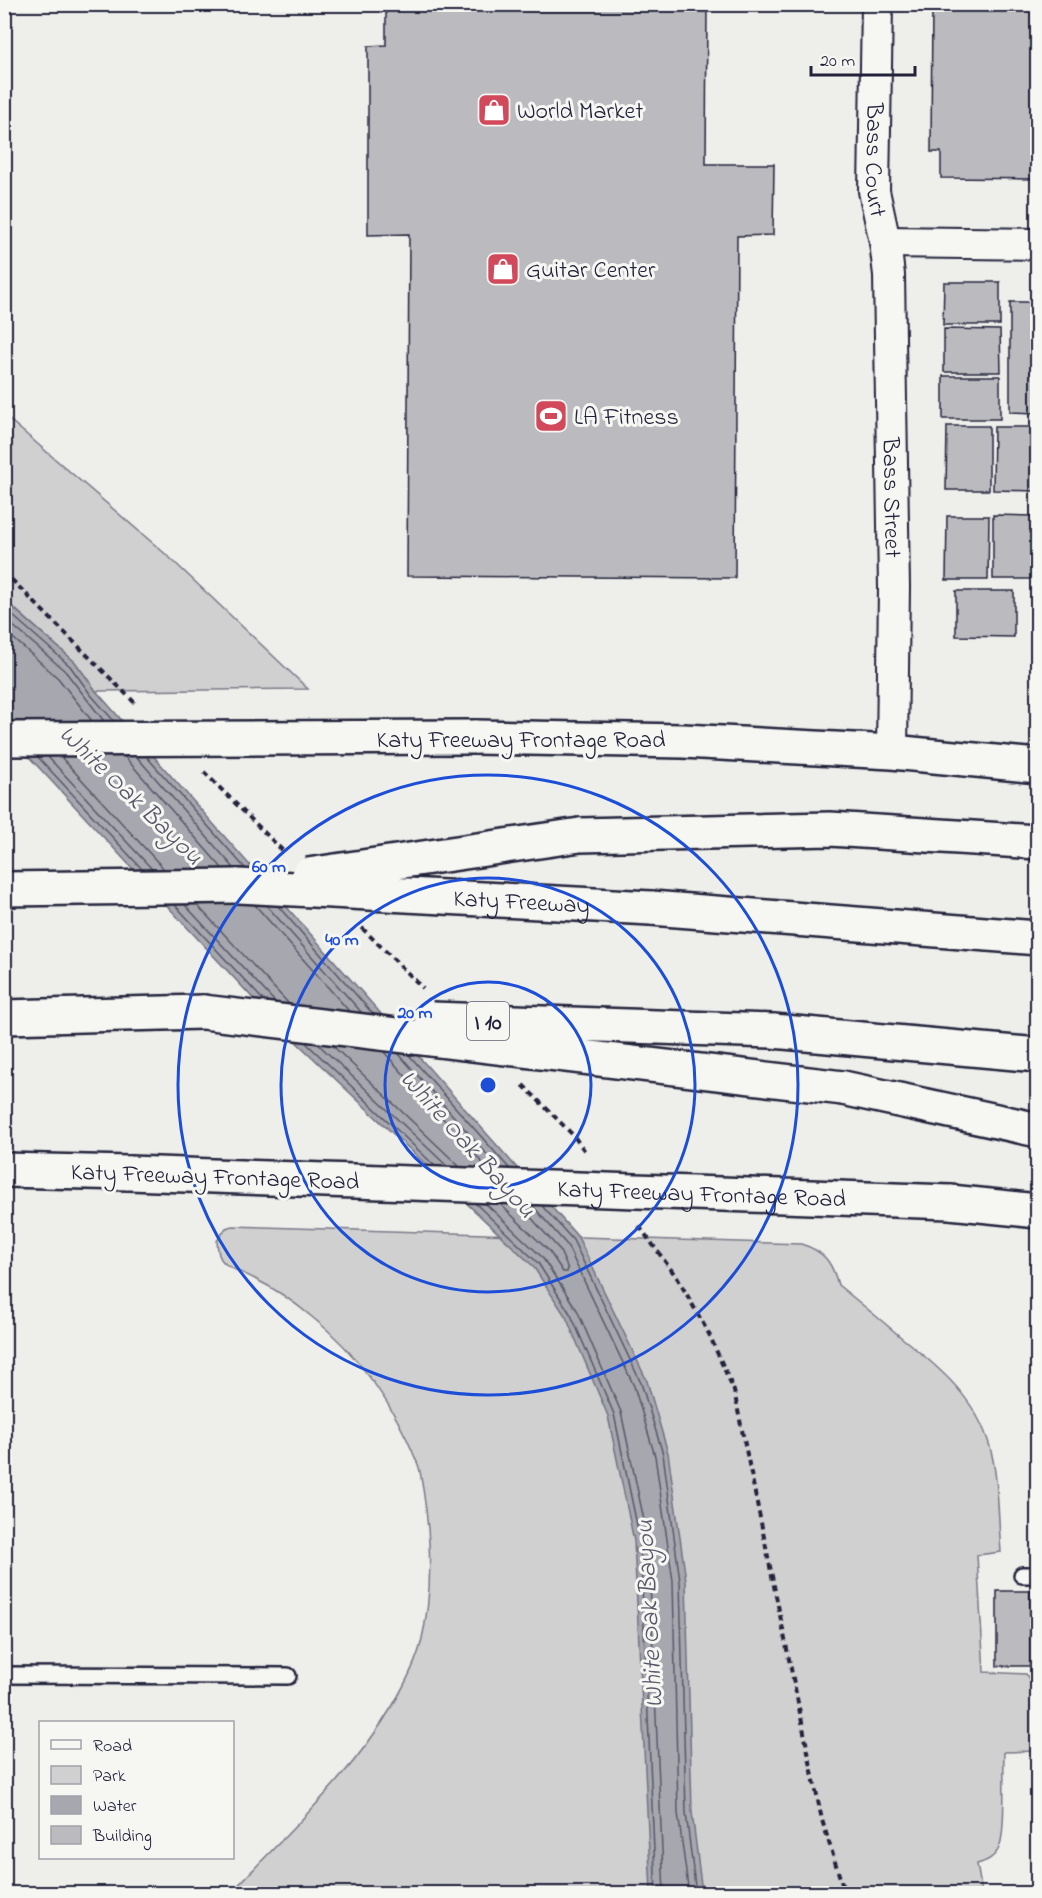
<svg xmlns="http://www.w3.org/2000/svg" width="1042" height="1898" viewBox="0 0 1042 1898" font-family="'Indie Flower',sans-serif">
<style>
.green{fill:#d0d0d1;stroke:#797986;stroke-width:1.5}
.water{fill:#a7a7af;stroke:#727281;stroke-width:1.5}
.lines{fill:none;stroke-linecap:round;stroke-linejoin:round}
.shore{stroke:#575769;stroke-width:1.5}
.building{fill:#bbbbbf;stroke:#22223b;stroke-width:1.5}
.lane-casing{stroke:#22223b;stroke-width:20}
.street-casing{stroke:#22223b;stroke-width:34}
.secondary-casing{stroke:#22223b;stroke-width:38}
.highway-casing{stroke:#22223b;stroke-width:38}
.path{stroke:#22223b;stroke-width:4;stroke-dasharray:6 4.5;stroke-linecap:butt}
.lane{stroke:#f6f6f2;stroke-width:15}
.street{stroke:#f6f6f2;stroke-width:30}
.secondary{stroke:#f6f6f2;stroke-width:33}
.highway{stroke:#f6f6f2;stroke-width:33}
.secondary-bridge-casing{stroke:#22223b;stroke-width:38;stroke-linecap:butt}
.highway-bridge-casing{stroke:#22223b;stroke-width:38;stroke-linecap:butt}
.secondary-bridge{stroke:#f6f6f2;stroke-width:33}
.highway-bridge{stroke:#f6f6f2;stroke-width:33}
.ring{fill:none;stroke:#1d4ed8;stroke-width:3}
.labels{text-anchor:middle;stroke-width:6;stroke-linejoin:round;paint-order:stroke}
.shield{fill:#f6f6f2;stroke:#626272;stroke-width:1.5}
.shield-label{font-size:22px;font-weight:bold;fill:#22223b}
.poi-label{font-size:24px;fill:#22223b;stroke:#f6f6f2;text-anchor:start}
.street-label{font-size:24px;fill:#22223b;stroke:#f6f6f2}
.water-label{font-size:26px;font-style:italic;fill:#575769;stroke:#f6f6f2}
.centre{fill:#1d4ed8;stroke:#f6f6f2;stroke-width:3}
.ring-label{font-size:18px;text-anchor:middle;font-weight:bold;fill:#1d4ed8;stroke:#f6f6f2;stroke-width:6;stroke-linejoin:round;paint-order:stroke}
</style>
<rect width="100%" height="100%" fill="#eeeeeb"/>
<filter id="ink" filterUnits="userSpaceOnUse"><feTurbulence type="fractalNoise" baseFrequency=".0167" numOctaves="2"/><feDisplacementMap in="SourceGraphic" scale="12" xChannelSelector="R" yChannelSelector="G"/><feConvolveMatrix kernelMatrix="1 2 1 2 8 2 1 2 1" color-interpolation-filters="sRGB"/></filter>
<g filter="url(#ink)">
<g class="green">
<path d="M5 416 169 557 308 689 96 691 75 662 5 600Z"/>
<path d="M232 1226 801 1244C824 1251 832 1262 838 1285 859 1302 881 1320 902 1338 940 1368 976 1398 990 1447 999 1480 998 1518 1001 1552L977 1555 984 1672 1026 1674 1037 1694 1038 1751 1004 1752C1003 1773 1006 1832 999 1848 994 1858 987 1861 977 1864L982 1893H231C287 1833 351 1776 393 1705 404 1686 416 1663 421 1643 433 1594 431 1538 423 1489 421 1480 421 1470 417 1462 395 1407 358 1353 312 1317 294 1302 276 1289 255 1279 246 1274 235 1271 227 1265 218 1259 218 1251 217 1241L226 1228Z"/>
</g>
<path class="water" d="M4 600 75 662 96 691 578 1237 647 1381 668 1453 686 1580 692 1812 702 1893H651L634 1541 608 1416 566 1317 533 1266 273 1020 5 731Z"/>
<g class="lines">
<g class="shore">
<path d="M4 608 70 666 91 695 114 721"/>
<path d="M4 618 65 671 104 721"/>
<path d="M4 630 58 678 92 721"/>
<path d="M124 756 222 868"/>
<path d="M136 756 234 868"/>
<path d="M146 756 245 868"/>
<path d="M38 757 142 869"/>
<path d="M48 757 152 869"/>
<path d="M61 757 164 869"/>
<path d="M175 905 264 1001"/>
<path d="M185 905 275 1002"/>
<path d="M197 905 289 1004"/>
<path d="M255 905 349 1011"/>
<path d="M267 906 362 1013"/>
<path d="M278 906 373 1014"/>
<path d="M305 1042 435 1166"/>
<path d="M318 1044 447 1166"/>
<path d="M333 1046 460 1167"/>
<path d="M384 1052 487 1168"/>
<path d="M398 1053 499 1168"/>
<path d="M409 1055 509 1168"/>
<path d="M475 1203 538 1263 571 1315 614 1414 640 1540 656 1894"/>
<path d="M486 1204 542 1257 577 1310 621 1412 648 1539 664 1894"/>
<path d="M500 1204 549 1251 563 1272H567L568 1269 559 1249 520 1205"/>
<path d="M532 1205 567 1245 634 1386 655 1456 673 1581 678 1813 689 1894"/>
<path d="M542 1206 573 1240 641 1383 663 1454 680 1581 686 1813 696 1894"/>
</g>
</g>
<g class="building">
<path d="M386 4H707L706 164H774L773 235 737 236 735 578 407 576 409 234 368 235V46L386 45Z"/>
<path d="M932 4H1038V179L941 178V152H931Z"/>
<path d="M944 282H1000V325H943Z"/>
<path d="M1010 302H1038V413L1010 412Z"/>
<path d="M944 329 1000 330 1001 372H944Z"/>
<rect x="943" y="376" width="57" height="43"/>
<path d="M947 426H989V490H946Z"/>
<path d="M994 427H1036V491L993 490Z"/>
<path d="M993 515 1035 516V579H993Z"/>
<path d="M947 516H989L988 580H946Z"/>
<path d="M956 591H1014V637L956 636Z"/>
<rect x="997" y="1591" width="33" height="75"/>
<path d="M1034 1591H1038V1665H1035Z"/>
<path d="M1038 1792V1829H1036L1035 1793Z"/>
</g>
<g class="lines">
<g class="lane-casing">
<g id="lane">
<path d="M1022 1575H1038"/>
<path d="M4 1675 288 1676"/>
</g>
</g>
<g class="street-casing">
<g id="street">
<path id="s1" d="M877 4 874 191 885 242 889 275 894 587 892 752"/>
<path d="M885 242 1038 244"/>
</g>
</g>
<g class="secondary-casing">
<g id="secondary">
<path d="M474 737 683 741 892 752 1038 766"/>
<path d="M4 1170 129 1173"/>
<path d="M950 1202 1038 1211"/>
</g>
</g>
<g class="highway-casing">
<g id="highway">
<path d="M580 835 830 829 1038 842"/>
<path d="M4 889 238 886"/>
<path d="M651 908 1038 938"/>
<path d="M4 1017 203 1012"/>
<path d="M773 1031 1038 1055"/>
<path d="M843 1088 1038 1130"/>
</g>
</g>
<g class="path">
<path d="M4 572 135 703"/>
<path d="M204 772 284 852"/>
<path d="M362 928 423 988"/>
<path d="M523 1085 573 1135 587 1154"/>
<path d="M639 1226 678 1279 709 1334 734 1391 822 1820 845 1894"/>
</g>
<use href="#lane" class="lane"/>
<use href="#street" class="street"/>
<use href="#secondary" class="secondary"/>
<use href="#highway" class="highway"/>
<g class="secondary-bridge-casing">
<g id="secondary-bridge">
<path d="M4 739 474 737"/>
<path id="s2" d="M129 1173 950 1202"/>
</g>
</g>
<g class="highway-bridge-casing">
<g id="highway-bridge">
<path d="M308 875 580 835"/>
<path id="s3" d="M238 886 651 908"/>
<path d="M203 1012 843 1088"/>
<path d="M432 1019 773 1031"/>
</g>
</g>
<use href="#secondary-bridge" class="secondary-bridge"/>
<use href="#highway-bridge" class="highway-bridge"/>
</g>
</g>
<g class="ring">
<circle cx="488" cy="1085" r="103"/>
<circle cx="488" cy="1085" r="207"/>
<circle cx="488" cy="1085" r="310"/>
</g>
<defs>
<g id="shop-square" transform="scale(1.725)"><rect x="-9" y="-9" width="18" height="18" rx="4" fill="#d1495b" stroke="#f6f6f2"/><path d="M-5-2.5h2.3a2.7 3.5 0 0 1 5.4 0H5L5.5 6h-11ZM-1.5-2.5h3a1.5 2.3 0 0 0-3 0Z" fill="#fff"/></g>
<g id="stadium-square" transform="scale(1.725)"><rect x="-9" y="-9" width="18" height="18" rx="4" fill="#d1495b" stroke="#f6f6f2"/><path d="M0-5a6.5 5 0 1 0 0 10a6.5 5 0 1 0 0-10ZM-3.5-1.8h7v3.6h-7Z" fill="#fff"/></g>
</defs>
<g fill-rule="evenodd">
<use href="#shop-square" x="494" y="110"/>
<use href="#shop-square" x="503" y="269"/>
<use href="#stadium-square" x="551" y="416"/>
</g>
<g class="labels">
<rect class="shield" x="467" y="1002" width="42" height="38" rx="4.5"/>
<g class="shield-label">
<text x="488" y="1029">I 10</text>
</g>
<g class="poi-label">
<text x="517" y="118">World Market</text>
<text x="526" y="277">Guitar Center</text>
<text x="574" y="424">LA Fitness</text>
</g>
<g class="street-label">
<text dy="8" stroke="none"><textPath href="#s1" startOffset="156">Bass Court</textPath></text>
<text dy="8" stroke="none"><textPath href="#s1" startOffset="495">Bass Street</textPath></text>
<text x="521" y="747">Katy Freeway Frontage Road</text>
<text dy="8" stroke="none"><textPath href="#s3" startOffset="284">Katy Freeway</textPath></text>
<text transform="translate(215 1176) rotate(2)" y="8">Katy Freeway Frontage Road</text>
<text dy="8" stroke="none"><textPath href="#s2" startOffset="573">Katy Freeway Frontage Road</textPath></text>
</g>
<g class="water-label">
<text transform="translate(132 794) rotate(44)" y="9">White Oak Bayou</text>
<text transform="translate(469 1143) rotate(48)" y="9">White Oak Bayou</text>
<text transform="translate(648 1614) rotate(-93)" y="9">White Oak Bayou</text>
</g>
</g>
<circle cx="488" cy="1085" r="9" class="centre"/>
<g class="ring-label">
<text x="269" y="872">60 m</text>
<text x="342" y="945">40 m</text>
<text x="415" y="1018">20 m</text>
</g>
<rect width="1042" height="1898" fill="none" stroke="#f6f6f2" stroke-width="24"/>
<rect x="12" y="12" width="1018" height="1874" fill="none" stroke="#22223b" stroke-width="2" filter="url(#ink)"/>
<rect x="39" y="1721" width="195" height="138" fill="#f6f6f2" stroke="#a1a1a9" stroke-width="1.5"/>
<rect x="51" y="1740" width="30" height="9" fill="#f6f6f2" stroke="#a1a1a9" stroke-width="1.5"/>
<text x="93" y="1751" font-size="18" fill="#22223b">Road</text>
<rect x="51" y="1766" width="30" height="18" fill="#d0d0d1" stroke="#a1a1a9" stroke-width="1.5"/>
<text x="93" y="1781" font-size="18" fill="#22223b">Park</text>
<rect x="51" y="1796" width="30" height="18" fill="#a7a7af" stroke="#a1a1a9" stroke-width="1.5"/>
<text x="93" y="1811" font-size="18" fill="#22223b">Water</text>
<rect x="51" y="1826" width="30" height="18" fill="#bbbbbf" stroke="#a1a1a9" stroke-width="1.5"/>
<text x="93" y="1841" font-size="18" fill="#22223b">Building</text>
<path d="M811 66v9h104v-9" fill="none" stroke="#22223b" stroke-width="3"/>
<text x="820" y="66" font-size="18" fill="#22223b" stroke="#f6f6f2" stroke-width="4.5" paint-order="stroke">20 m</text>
</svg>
